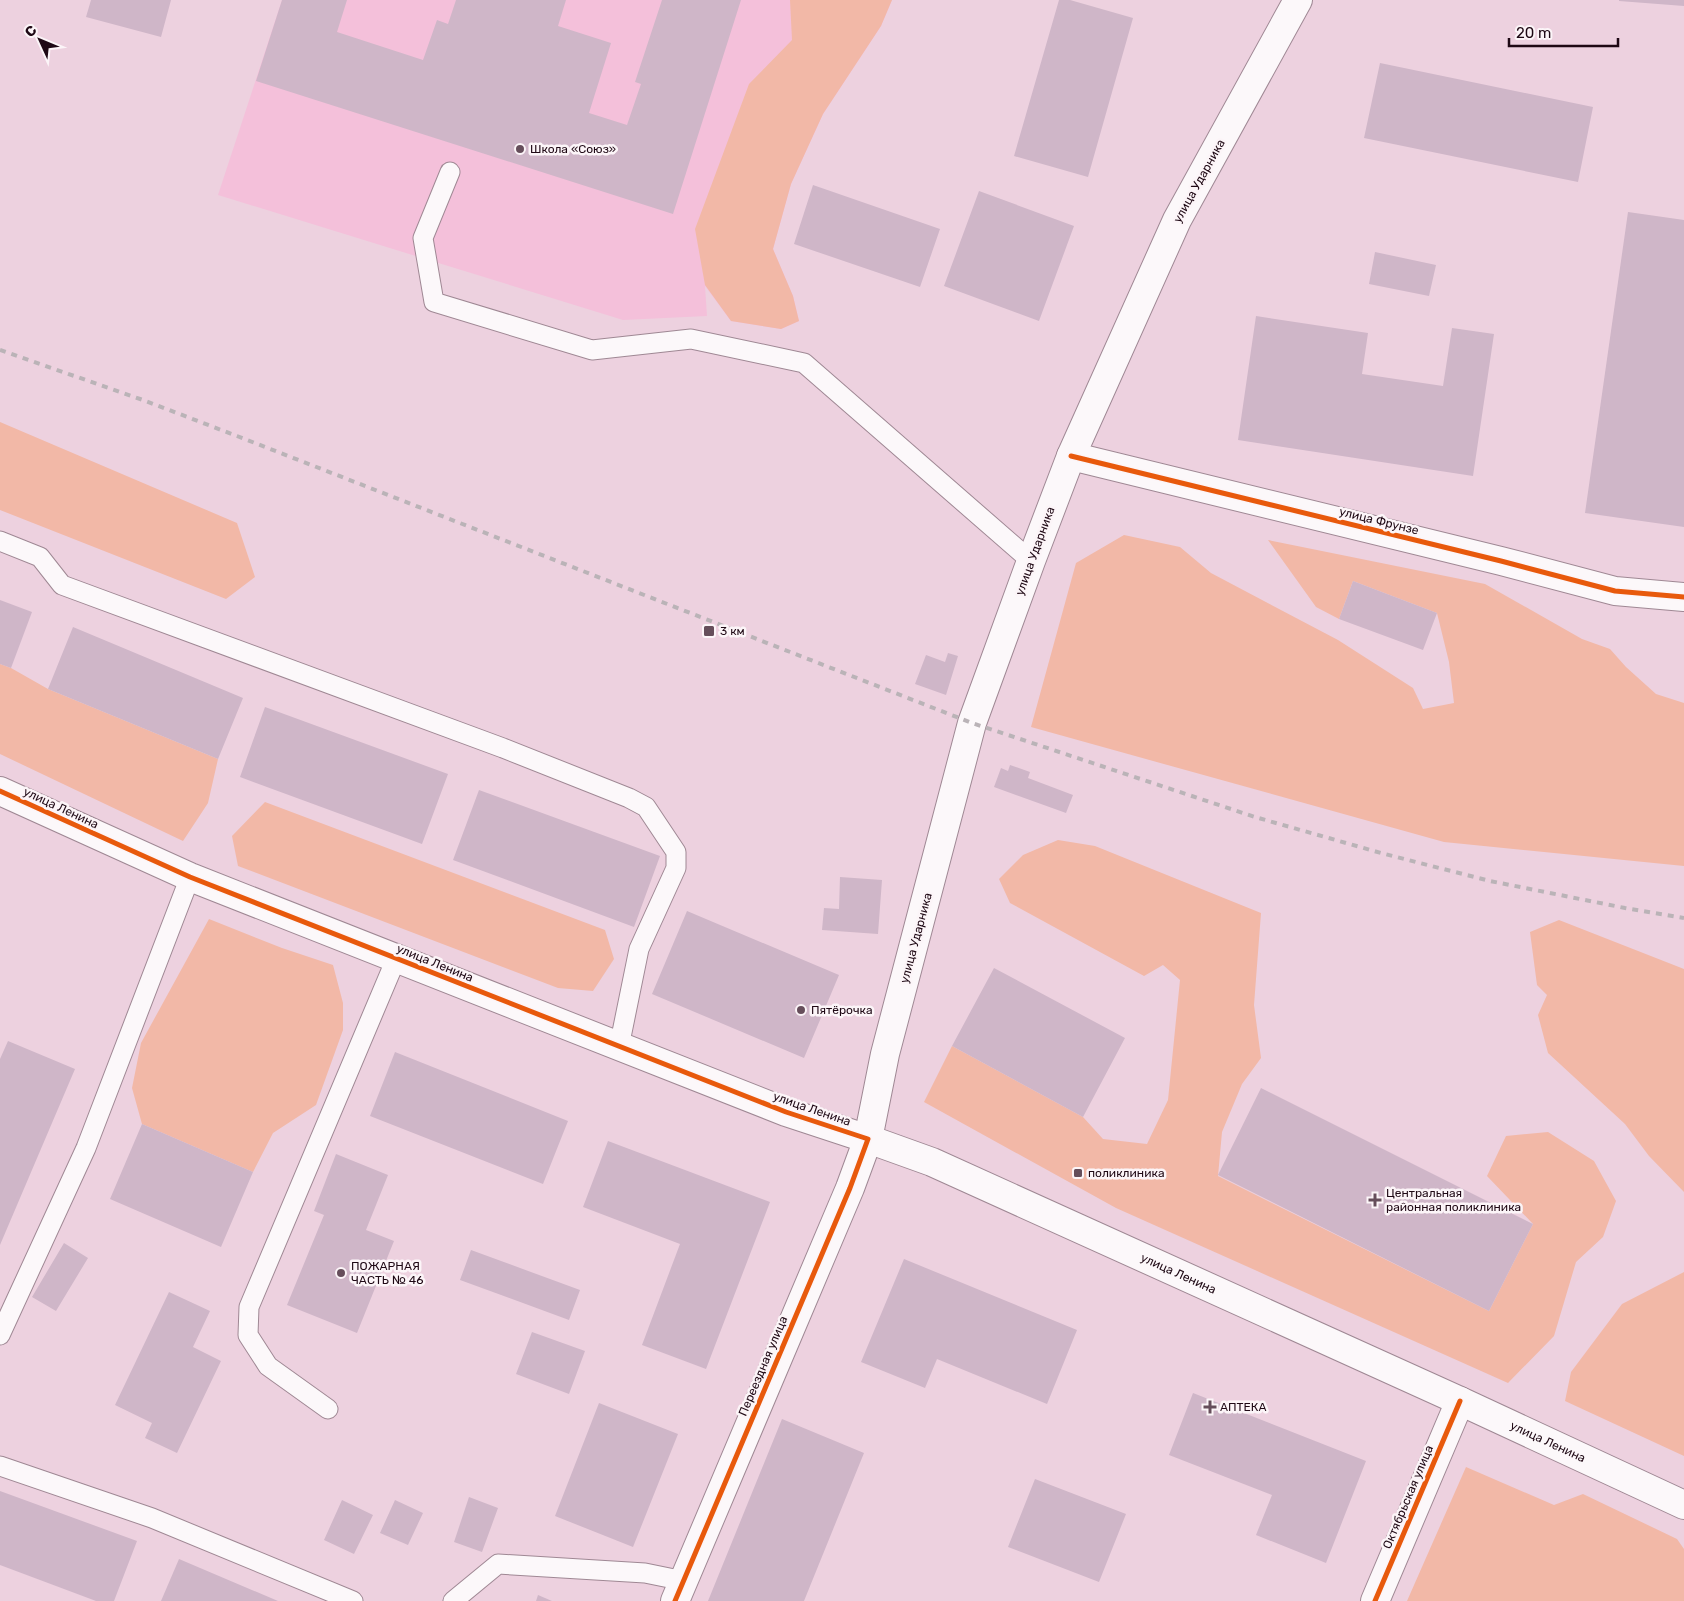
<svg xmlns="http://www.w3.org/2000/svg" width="1684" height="1601" font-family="Rubik,sans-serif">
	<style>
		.built { fill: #f4c0da }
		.green { fill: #f2b8a7 }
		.building { fill: #cfb6c8 }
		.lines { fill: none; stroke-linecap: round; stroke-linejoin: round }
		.service-casing { stroke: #9f8894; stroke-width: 21 }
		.minor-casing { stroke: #9f8894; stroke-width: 30 }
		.primary-casing { stroke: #9f8894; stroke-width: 30 }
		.service { stroke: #fcf8fa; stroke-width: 19 }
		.minor { stroke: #fcf8fa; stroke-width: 28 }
		.primary { stroke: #fcf8fa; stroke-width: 28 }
		.rail { stroke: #bab3b7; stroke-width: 4; stroke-dasharray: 6 6; stroke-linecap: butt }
		.cycleway-casing { stroke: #fcf5f8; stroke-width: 8 }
		.cycleway { stroke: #e8590c; stroke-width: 5 }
		.poi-dot { fill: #664e5b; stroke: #fcf5f8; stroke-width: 2 }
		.labels { text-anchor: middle; stroke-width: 5; stroke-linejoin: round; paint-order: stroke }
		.poi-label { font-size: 12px; fill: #1e0814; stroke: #fcf5f8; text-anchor: start }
		.street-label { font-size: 12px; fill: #1e0814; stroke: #fcf5f8 }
	</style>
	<rect width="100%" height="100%" fill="#edd1df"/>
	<path class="built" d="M282,0H892L881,26L823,114L791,184L773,249L793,296L799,321L781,329L731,321L705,286L707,316L623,320L218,195Z"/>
	<path class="green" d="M790,0H892L881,26L823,114L791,184L773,249L793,296L799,321L781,329L731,321L705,285L695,229L749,84L792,40Z
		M0,422L237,523L255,577L226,599L0,510Z
		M1124,535L1180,547L1211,573L1338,640L1413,688L1423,709L1454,703L1449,662L1437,613L1353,581L1339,619L1316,607L1268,540L1485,584L1582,639L1610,649L1626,667L1656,694L1684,703V866L1444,842L1031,727L1076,563Z
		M0,664L11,668L48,689L218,759L208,803L183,841L0,754Z
		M265,802L605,930L614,959L593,991L558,988L238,866L232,836Z
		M1058,840L1095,846L1261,913L1254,1005L1261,1058L1242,1084L1222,1132L1218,1176L1489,1311L1533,1224L1487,1176L1506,1136L1548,1132L1594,1161L1616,1201L1603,1237L1576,1262L1554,1336L1508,1383L1116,1208L924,1102L952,1046L1083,1117L1103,1139L1147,1144L1168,1100L1180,980L1163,965L1144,976L1010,903L999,879L1023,855Z
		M209,919L282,948L333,965L343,1003V1030L316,1105L273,1133L253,1172L142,1124L132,1088L141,1043Z
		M1559,920L1684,969V1192L1649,1156L1625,1124L1548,1053L1538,1015L1547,995L1537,985L1530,932Z
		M1684,1272V1456L1565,1401L1571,1372L1622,1304Z
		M1466,1467L1554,1505L1583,1494L1677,1539L1684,1549V1601H1407Z"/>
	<path class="building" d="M91,0H171L161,37L86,17Z
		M282,0H347L337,32L423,60L437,20L448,24L456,0H566L558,26L611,43L589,113L627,125L641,84L635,82L662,0H741L673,214L256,81Z
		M1059,0H1070L1133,18L1088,177L1014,156Z
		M1619,0H1684V6L1619,1Z
		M1380,63L1593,107L1578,182L1364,138Z
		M813,185L940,229L920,287L794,244Z
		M979,191L1074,226L1039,321L944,286Z
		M1628,212L1684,220V527L1585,513Z
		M1375,252L1436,265L1429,296L1369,284Z
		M1256,316L1368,333L1362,374L1443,386L1452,328L1494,334L1473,476L1238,440Z
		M1353,581L1437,613L1423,650L1339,619Z
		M0,600L32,612L11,668L0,664Z
		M73,627L243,698L218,759L48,689Z
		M948,653L958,656L946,695L915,684L926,655L945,662Z
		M265,707L448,774L422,844L240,777Z
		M1010,765L1030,772L1028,778L1073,795L1066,813L994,787L1001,768L1008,771Z
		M479,790L660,856L634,927L453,860Z
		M840,877L882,880L878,934L822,930L824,908L839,909Z
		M687,911L839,975L804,1058L652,994Z
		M994,968L1125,1038L1083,1117L952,1046Z
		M8,1041L75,1069L0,1245V1059Z
		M395,1052L568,1121L543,1184L370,1116Z
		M1261,1088L1533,1224L1489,1311L1218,1175Z
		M142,1124L253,1172L221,1247L110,1199Z
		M608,1141L770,1202L706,1369L642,1345L680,1244L583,1207Z
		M336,1154L388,1175L366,1230L394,1241L357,1333L287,1305L324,1215L314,1211Z
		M64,1243L88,1258L56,1311L32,1297Z
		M471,1250L580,1290L569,1320L460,1280Z
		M904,1259L1077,1330L1047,1404L937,1359L925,1388L861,1362Z
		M169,1292L210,1311L193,1347L221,1361L177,1453L145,1438L152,1423L115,1405Z
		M532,1332L585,1351L569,1394L516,1374Z
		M1193,1393L1366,1461L1326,1563L1256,1535L1272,1495L1169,1455Z
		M599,1403L678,1434L633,1547L555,1516Z
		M782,1419L864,1453L804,1601H708Z
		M1035,1479L1126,1514L1099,1582L1008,1547Z
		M0,1491L137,1541L114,1601H96L0,1565Z
		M469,1497L498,1508L482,1552L454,1542Z
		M342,1500L373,1515L354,1554L324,1540Z
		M395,1500L423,1513L408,1545L380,1533Z
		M179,1559L278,1601H161Z
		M538,1595L552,1601H536Z"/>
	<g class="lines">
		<defs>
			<path id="service" d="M450,172L423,238L434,302L592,350L691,339L804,363L1031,561
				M0,541L40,557L62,585L503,748L629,798L646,807L676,852V868L639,949L619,1047
				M0,1335L86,1148L190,877
				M328,1409L268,1366L248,1335L249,1307L396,959
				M0,1466L152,1518L353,1601
				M453,1601L498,1564L645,1573L684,1581"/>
			<path id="minor" d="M1071,456L1501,561L1615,591L1684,597
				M0,791L190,877L786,1112L868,1139L850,1188L675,1601
				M1375,1601L1460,1401"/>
			<g id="primary">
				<path id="s1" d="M1298,0L1177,220L1071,456L1031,561L972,723L885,1054L868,1139L932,1162L1460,1401L1684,1505"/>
			</g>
		</defs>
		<use href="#service" class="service-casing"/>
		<use href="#minor" class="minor-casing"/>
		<use href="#primary" class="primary-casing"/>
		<use href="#service" class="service"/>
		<use href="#minor" class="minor"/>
		<use href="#primary" class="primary"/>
		<path class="rail" d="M0,350L143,400L237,436L972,723L1255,817L1381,853L1490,881L1625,908L1684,918"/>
		<defs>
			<path id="cycleway" d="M1071,456L1501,561L1615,591L1684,597
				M0,791L190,877L786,1112L868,1139L850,1188L675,1601
				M1375,1601L1460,1401"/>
		</defs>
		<use href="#cycleway" class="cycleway-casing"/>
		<use href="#cycleway" class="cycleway"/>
	</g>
	<g class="poi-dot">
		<circle cx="520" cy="149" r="5"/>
		<rect x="703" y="625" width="12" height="12" rx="2.5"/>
		<circle cx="801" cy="1010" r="5"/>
		<rect x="1073" y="1168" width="10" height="10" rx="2.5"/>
		<path d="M1372.5 1192.5h5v5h5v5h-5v5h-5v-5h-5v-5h5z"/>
		<circle cx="341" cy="1273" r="5"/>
		<path d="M1207.5 1399.5h5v5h5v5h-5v5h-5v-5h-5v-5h5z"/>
	</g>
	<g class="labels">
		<g class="poi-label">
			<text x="530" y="153">Школа «Союз»</text>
			<text x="720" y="635">3 км</text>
			<text x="811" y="1014">Пятёрочка</text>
			<text x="1088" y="1177">поликлиника</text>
			<text x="1386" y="1197">Центральная<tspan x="1386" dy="14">районная поликлиника</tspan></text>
			<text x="351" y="1270">ПОЖАРНАЯ<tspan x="351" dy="14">ЧАСТЬ № 46</tspan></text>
			<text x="1220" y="1411">АПТЕКА</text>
		</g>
		<g class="street-label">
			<text transform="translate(1199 181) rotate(-61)" y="4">улица Ударника</text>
			<text transform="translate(1379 521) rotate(14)" y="4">улица Фрунзе</text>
			<text transform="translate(1035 551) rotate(-70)" y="4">улица Ударника</text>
			<text transform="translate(61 808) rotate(25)" y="4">улица Ленина</text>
			<text transform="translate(916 938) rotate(-75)" y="4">улица Ударника</text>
			<text transform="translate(435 963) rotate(22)" y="4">улица Ленина</text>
			<text transform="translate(812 1109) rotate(19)" y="4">улица Ленина</text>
			<text dy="4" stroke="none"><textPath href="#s1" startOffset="1562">улица Ленина</textPath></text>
			<text transform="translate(763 1366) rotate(-67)" y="4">Переездная улица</text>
			<text dy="4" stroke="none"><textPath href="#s1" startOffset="1968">улица Ленина</textPath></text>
			<text transform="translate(1408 1497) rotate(-67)" y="4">Октябрьская улица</text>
		</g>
	</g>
	<g transform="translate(40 40) rotate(314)" stroke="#fcf5f8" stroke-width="4" paint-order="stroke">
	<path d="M0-4L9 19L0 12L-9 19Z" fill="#1e0814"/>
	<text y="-8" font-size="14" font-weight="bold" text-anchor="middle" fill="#1e0814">С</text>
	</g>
	<path d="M1509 38v8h109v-8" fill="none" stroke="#1e0814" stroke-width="2.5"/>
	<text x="1516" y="38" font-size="15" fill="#1e0814" stroke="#fcf5f8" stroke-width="4" paint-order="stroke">20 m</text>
</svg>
